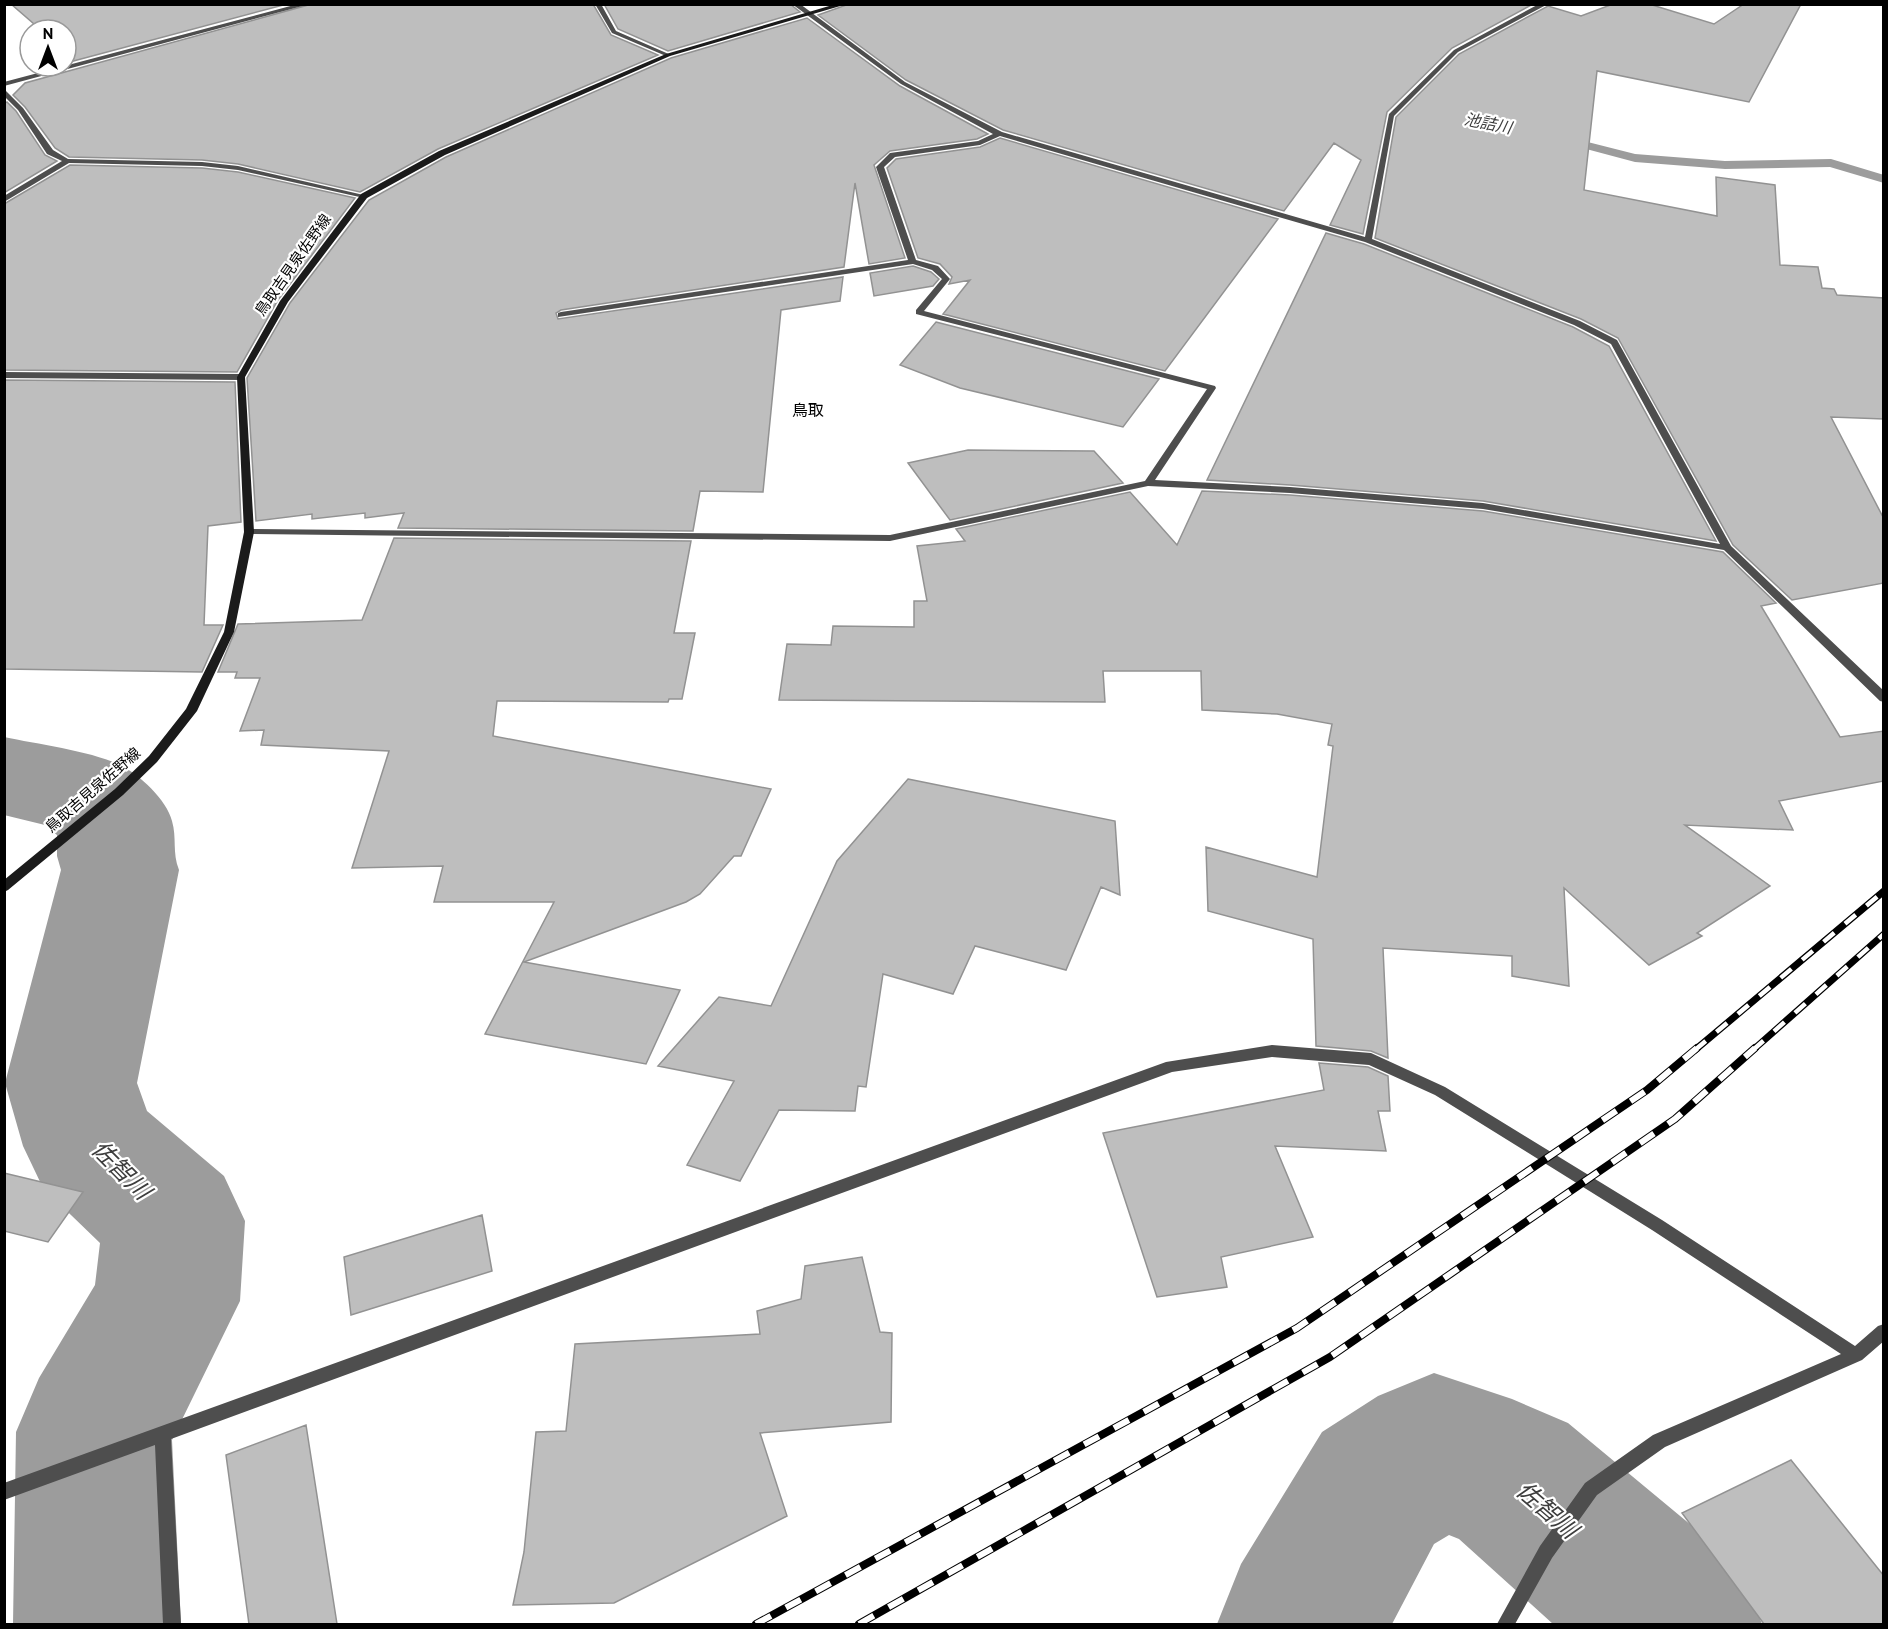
<svg xmlns="http://www.w3.org/2000/svg" width="1888" height="1629" font-family="'PT Sans','Noto Sans JP',sans-serif">
	<style>
		.lines { fill: none; stroke-linecap: round; stroke-linejoin: round }
		.stream { fill: #9c9c9c; fill-rule: evenodd }
		.river { fill: #9c9c9c; fill-rule: evenodd }
		.building { fill: #bebebe; stroke: #929292; stroke-width: 1.5 }
		.street { fill: #4e4e4e; fill-rule: evenodd }
		.secondary { fill: #1b1b1b; fill-rule: evenodd }
		.rail-far1-casing { stroke: #000; stroke-width: 7 }
		.rail-casing { stroke: #000; stroke-width: 8 }
		.rail-far1 { stroke: #fff; stroke-width: 4.5; stroke-dasharray: 14; stroke-linecap: butt }
		.rail { stroke: #fff; stroke-width: 6; stroke-dasharray: 17; stroke-linecap: butt }
		.labels { text-anchor: middle; stroke-width: 4.5; stroke-linejoin: round; paint-order: stroke }
		.far-street-label { font-size: 15px; fill: #000; stroke: #fff }
		.far-water-label { font-size: 16px; font-style: italic; fill: #3d3d3d; stroke: #fff }
		.far-neighbourhood-label { font-size: 16px; fill: #000; stroke: #fff }
		.near-water-label { font-size: 24px; font-style: italic; fill: #3d3d3d; stroke: #fff }
	</style>
	<rect width="100%" height="100%" fill="#fff"/>
	<g class="lines">
		<path class="stream" d="M1564,136L1635,154L1725,161L1831,159L1884,175V183L1830,167L1725,169L1635,162L1560,142L1558,140Z"/>
		<path class="river" d="M4,737C37,744 91,751 120,765C139,774 167,800 172,821C177,838 172,852 179,870L137,1083L147,1111L224,1176L245,1221L240,1301L172,1440L181,1624H13L16,1432L39,1378L95,1285L100,1243L43,1188L23,1146L5,1083L61,870L57,856V835L45,825L4,815Z
			M1434,1373L1512,1399L1568,1423L1738,1564L1762,1624H1553L1459,1539L1449,1535L1434,1544L1392,1624H1217L1241,1564L1322,1432L1378,1396Z"/>
	</g>
	<path class="building" d="M11,4H287L66,63V30H41Z
		M312,4H593L611,35L658,55L438,149L360,192L238,164L202,160L69,157L55,148L25,107L13,95L25,83Z
		M604,4H790L800,12L668,51L618,29Z
		M849,4H1533L1452,48L1387,112L1363,234L1330,225L1361,160L1334,143L1284,211L1003,130L906,80L818,15Z
		M1613,4H1649L1714,24L1744,4H1801L1749,102L1597,71L1584,190L1717,216L1716,177L1775,185L1780,265L1818,267L1822,288L1834,289L1837,295L1884,298V419L1831,417L1884,519V583L1792,600L1733,545L1618,338L1581,319L1375,238L1396,117L1459,54L1548,6L1581,16Z
		M807,18L900,86L988,134L977,139L890,151L874,165L905,258L869,264L855,183L844,267L561,310L556,313L558,319L843,277L840,301L781,310L763,492L700,491L693,531L398,528L404,513L365,518V513L312,519V514L256,521L247,378L290,303L369,200L446,157L671,58Z
		M7,102L16,111L45,155L57,161L4,193V104Z
		M1000,138L1278,219L1165,371L943,314L970,280L949,284L952,277L940,264L918,258L887,168L896,159L980,147Z
		M70,165L202,168L238,172L355,198L278,300L237,372L4,370V204Z
		M1326,233L1364,244L1573,327L1609,346L1716,541L1483,501L1290,485L1207,480Z
		M913,266L931,272L939,279L933,286L874,296L870,273Z
		M936,322L1159,379L1123,427L960,388L900,365Z
		M4,380L235,382L241,522L208,526L204,625H223L202,672L4,669Z
		M968,450L1094,451L1123,483L950,520L908,463Z
		M1202,491L1290,495L1483,511L1723,552L1776,603L1761,606L1840,737L1884,731V781L1779,801L1793,830L1685,825L1770,886L1697,933L1702,936L1649,965L1564,888L1569,986L1512,976V956L1383,948L1388,1058L1371,1051L1316,1046L1313,939L1208,911L1206,847L1317,877L1333,746L1328,745L1332,724L1277,714L1202,710L1201,671H1103L1105,702L779,700L787,644L831,645L833,626L914,627V601H927L917,546L965,541L956,529L1130,492L1177,545Z
		M394,538L691,541L674,633H695L682,699H669L668,702L497,701L493,736L771,789L741,856H734L700,894L686,902L524,962L680,990L646,1064L485,1034L554,902H434L443,866L352,868L389,751L261,745L264,730L240,731L260,678H235L237,672H218L238,624L362,620Z
		M908,779L1115,821L1120,895L1101,887L1066,970L975,946L953,994L883,974L866,1087L858,1086L855,1111L779,1110L740,1181L687,1165L734,1081L658,1066L719,997L771,1006L837,861Z
		M1319,1063L1368,1067L1388,1076L1390,1111H1378L1386,1151L1275,1146L1313,1237L1221,1257L1227,1287L1157,1297L1103,1133L1324,1090Z
		M4,1173L83,1192L48,1242L4,1231Z
		M482,1215L492,1271L351,1315L344,1257Z
		M862,1257L880,1332L892,1333L891,1422L760,1433L787,1516L614,1603L513,1605L524,1552L536,1432L566,1431L575,1344L760,1334L757,1311L801,1299L805,1266Z
		M306,1425L337,1624H249L226,1455Z
		M1791,1460L1884,1576V1624H1764L1682,1513Z"/>
	<g class="lines">
		<path class="street" d="M298,4H310L4,86V82Z
			M595,4H601L616,31L671,55L666,56L612,33Z
			M792,4H800L905,82L1002,132L1365,237L1389,114L1454,50L1539,4H1548L1458,52L1394,116L1372,239L1580,321L1617,340L1731,546L1884,691V702L1880,701L1724,550L1483,509L1290,493L1148,486L890,541L245,534V530L249,529L890,535L1145,481L1207,389L916,314V310L942,279L932,270L913,264L558,317V313L561,312L908,260L876,167L890,153L978,141L993,134L901,84ZM1000,136L1365,242L1574,325L1611,344L1720,544L1483,503L1290,487L1155,480L1216,388L1215,386L924,311L950,279L938,266L916,260L884,167L895,157L980,145Z
			M4,89L23,108L53,150L68,159L202,162L238,166L368,196L364,198L238,170L202,166L69,163L4,202V196L62,161L47,154L18,110L4,96Z
			M4,372L241,374L245,377L241,380L4,378Z
			M1272,1045L1371,1053L1445,1087L1662,1220L1855,1346L1878,1326L1884,1324V1341L1862,1360L1665,1447L1597,1495L1552,1558L1515,1624H1497L1540,1546L1585,1483L1653,1435L1841,1354L1652,1230L1435,1095L1369,1065L1272,1057L1172,1072L171,1439L181,1624H163L155,1445L4,1500V1483L1166,1062Z"/>
		<path class="secondary" d="M836,4H847L670,56L445,155L367,198L288,302L245,377L254,532L234,632L197,711L157,762L123,795L8,890L4,892V880L115,789L149,756L186,709L224,632L244,532L237,377L280,301L361,194L439,151L666,54Z"/>
		<defs>
			<path id="rail-far1" d="M1695,1050L1884,891
				M1753,1050L1884,934"/>
			<path id="rail" d="M756,1624L1297,1328L1647,1090L1697,1048
				M859,1624L1330,1357L1675,1119L1755,1048"/>
		</defs>
		<use href="#rail-far1" class="rail-far1-casing"/>
		<use href="#rail" class="rail-casing"/>
		<use href="#rail-far1" class="rail-far1"/>
		<use href="#rail" class="rail"/>
	</g>
	<g class="labels">
		<g class="far-street-label">
			<text transform="translate(293 265) rotate(-55)" y="5">鳥取吉見泉佐野線</text>
			<text transform="translate(93 790) rotate(-41)" y="5">鳥取吉見泉佐野線</text>
		</g>
		<g class="far-water-label">
			<text transform="translate(1488 123) rotate(11)" y="6">池詰川</text>
		</g>
		<g class="far-neighbourhood-label">
			<text x="808" y="416">鳥取</text>
		</g>
		<g class="near-water-label">
			<text transform="translate(121 1170) rotate(45)" y="8">佐智川</text>
			<text transform="translate(1547 1510) rotate(41)" y="8">佐智川</text>
		</g>
	</g>
	<rect width="1888" height="1629" fill="none" stroke="#000000" stroke-width="12"/>
	<g transform="translate(48 48)"><circle r="28" fill="#ffffff" stroke="#999999" stroke-width="1.5"/>
	<path d="M0-4.5L10 22L0 15L-10 22Z" fill="#000000"/>
	<text y="-9" font-size="16" font-weight="bold" text-anchor="middle" fill="#000000">N</text>
	</g>
</svg>
